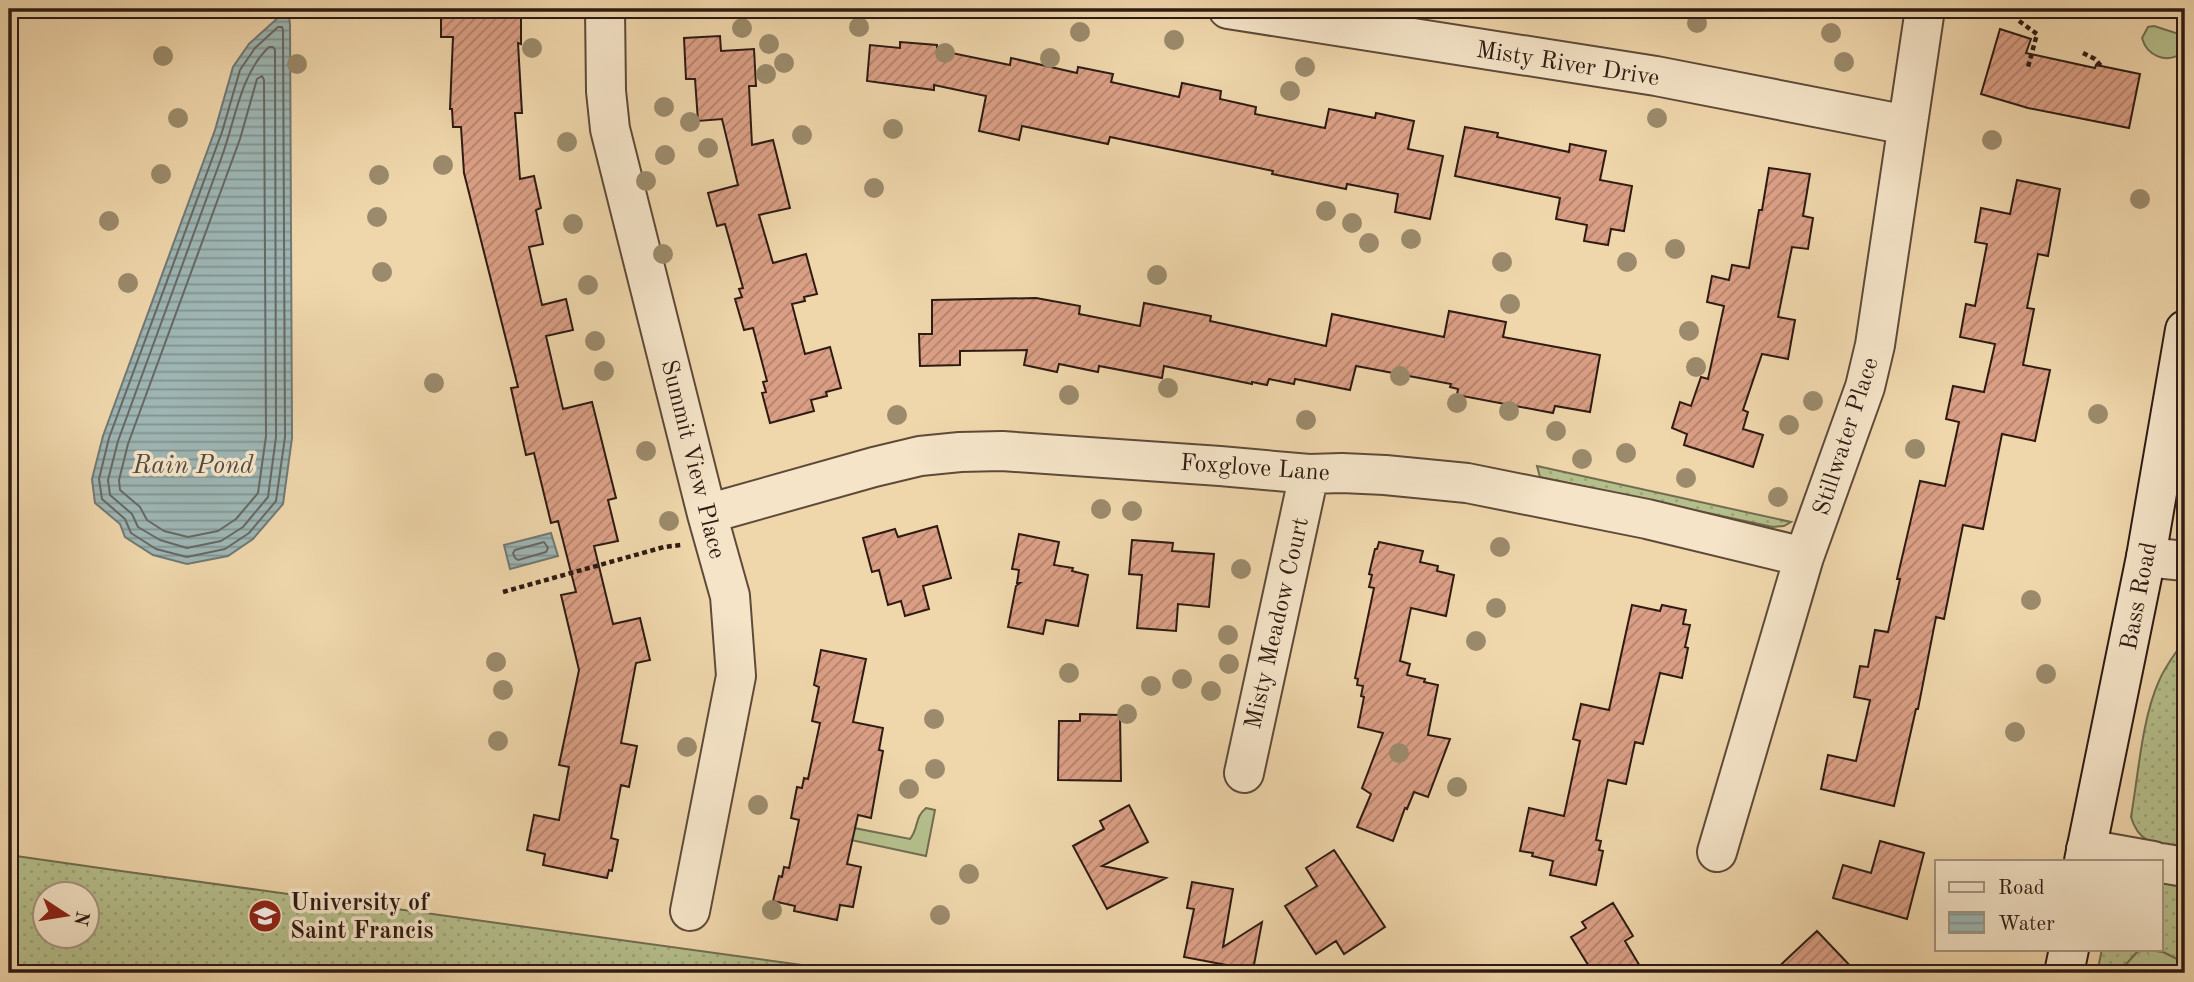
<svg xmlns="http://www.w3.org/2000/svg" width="2194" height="982" font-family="'Old Standard TT',serif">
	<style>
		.grass { fill: url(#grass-dots); stroke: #726d50; stroke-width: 2; fill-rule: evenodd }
		.forest { fill: url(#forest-crowns); stroke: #726d50; stroke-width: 2 }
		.garden { fill: #b5bf8c; stroke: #726d50; stroke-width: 2 }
		.water { fill: url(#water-rules); stroke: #717874; stroke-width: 2 }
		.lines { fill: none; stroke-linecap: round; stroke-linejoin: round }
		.shore { stroke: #666864; stroke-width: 2 }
		.building { fill: url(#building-hatch); stroke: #2e1b13; stroke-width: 2 }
		.street-casing { stroke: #5e4a39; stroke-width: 42 }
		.secondary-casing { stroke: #2e1b13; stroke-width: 42 }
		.path { stroke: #2e1b13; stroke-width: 4.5; stroke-dasharray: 5 3.5; stroke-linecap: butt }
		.street { stroke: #f5e4c8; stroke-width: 38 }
		.secondary { stroke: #f5e4c8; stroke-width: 38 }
		.tree { fill: #9b8a6b }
		.labels { text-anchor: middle; stroke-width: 7; stroke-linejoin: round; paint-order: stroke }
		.street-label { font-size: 24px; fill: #2e1b13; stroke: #f5e4c8 }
		.poi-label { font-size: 24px; font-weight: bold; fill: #2e1b13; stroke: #f5e4c8; text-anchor: start }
		.water-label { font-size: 26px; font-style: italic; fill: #504a43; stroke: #f5e4c8 }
	</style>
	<defs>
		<pattern id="grass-dots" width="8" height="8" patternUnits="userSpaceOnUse" patternTransform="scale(1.75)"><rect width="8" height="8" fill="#b5bf8c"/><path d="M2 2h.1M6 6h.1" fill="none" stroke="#9ca478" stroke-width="1.8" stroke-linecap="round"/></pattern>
		<pattern id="forest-crowns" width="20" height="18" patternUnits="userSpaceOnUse" patternTransform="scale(1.75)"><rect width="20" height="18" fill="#b5bf8c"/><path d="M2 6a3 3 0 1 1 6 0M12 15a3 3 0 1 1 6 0" fill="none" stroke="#9ca478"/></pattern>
		<pattern id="water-rules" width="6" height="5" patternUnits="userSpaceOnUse" patternTransform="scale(1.75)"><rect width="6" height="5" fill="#9eb6b4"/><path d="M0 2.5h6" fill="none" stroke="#819391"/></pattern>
		<pattern id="building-hatch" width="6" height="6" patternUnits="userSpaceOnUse" patternTransform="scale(1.75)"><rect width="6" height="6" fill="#db9f85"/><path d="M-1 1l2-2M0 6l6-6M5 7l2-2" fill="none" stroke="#b2816c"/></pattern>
	</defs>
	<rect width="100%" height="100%" fill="#efd6ab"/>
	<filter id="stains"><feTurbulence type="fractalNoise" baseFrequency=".00286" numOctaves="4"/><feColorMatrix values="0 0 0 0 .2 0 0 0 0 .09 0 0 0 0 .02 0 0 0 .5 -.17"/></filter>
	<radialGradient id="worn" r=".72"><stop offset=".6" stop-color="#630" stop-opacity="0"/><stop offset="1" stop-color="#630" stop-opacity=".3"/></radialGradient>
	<path class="grass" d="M1537,466L1791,522L1784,526L1773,527L1540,477Z
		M2185,639V848C2159,843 2140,847 2131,817C2138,777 2142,718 2159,681C2165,666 2176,653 2185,639Z
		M9,855L121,871L860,973H9ZM46,894H88V936H46Z
		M2161,875L2185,880V963L2163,952L2140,949L2118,973H2097L2102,949H2161Z"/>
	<path class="forest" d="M2140,949L2163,952L2185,963V973H2118Z"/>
	<path class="garden" d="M2154,26L2179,34L2185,44L2182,53C2166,64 2147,56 2142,38L2148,27Z
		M926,808L935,810L926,856L851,840L854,828L910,839C919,828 914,818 926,808Z"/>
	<path class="water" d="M281,15L289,17L290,24L292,438L283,504L253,539L228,556L187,564L153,555L125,537L120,524L95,503L92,479L103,436L215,130L233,67L249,44Z
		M551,533L558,556L510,569L504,545Z"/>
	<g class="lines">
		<path class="shore" d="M278,27H282L283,30L285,437L276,501L249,533L225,549L187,557L156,549L131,533L125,519L102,499L99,479L109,438L222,132L240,70L255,48Z
			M269,47H273L275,50L276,437L268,497L243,527L221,541L187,548L160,540L138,527L132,514L110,495L108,480L118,441C152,347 187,253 221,159C235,122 240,74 269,47Z
			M262,76L264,80L266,436L258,493L236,519L218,531L188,537L164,531L147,520L140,507L120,490L119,480L128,444L240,139L257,79Z
			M544,542L548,548L546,552L518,560L515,558L513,553L515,550Z"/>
	</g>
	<path class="building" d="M441,9H518V16H521V44L518,43L522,113H515L520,179L534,176L541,208L536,210L543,244L529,247L542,305L566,299L573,330L546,336L563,409L592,402L616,498L608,500L618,541L594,546L613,624L640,618L650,660L636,663L621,743L637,746L629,787L621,785L611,838L618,840L612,871L609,870L607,878L543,865L545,854L527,850L534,815L559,820L569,767L559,765L579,670L561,595L576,592L558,521L551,523L534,453L526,455L511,388L518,387L464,173L461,127H453L452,109H450L453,37H441Z
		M2000,29L2031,39L2026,53L2095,68L2096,65L2140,74L2129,128L2028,108L1981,94Z
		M720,36L721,51L754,49L756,86H749L752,145L773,140L790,208L759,215L773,263L806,254L817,294L804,297L805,301L792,304L805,354L830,347L841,388L826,392L827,396L811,400L814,411L770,423L762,393L766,392L763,382L767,381L753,328L744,330L735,299L742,297L739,289L743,288L725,224L717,226L708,193L738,185L722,119L698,121L695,79H686L684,38Z
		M900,42L937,45V50L1010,65L1011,58L1077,73L1078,67L1113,74L1111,82L1179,97L1182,83L1221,91L1220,99L1256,107L1255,114L1325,128L1329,109L1375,118L1376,113L1414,121L1408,149L1443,156L1430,219L1395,212L1398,194L1347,184L1346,189L1272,174L1273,171L1110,137L1108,144L1022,126L1019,140L979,131L986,96L934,85V90L867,81L870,45L900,48Z
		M1465,127L1498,133L1497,137L1569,152L1570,144L1606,151L1600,180L1632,186L1624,231L1611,229L1608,245L1584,241L1587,225L1556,219L1560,198L1455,176Z
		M1769,168L1810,174L1803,216L1813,218L1808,249L1792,247L1778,317L1795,320L1788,359L1762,354L1743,410L1748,412L1743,429L1763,435L1753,467L1684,445L1687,434L1672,428L1680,402L1691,406L1701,377L1708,379L1724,306L1707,302L1712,276L1729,280L1732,265L1749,268L1759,210H1762Z
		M2017,180L2060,189L2048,256L2038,254L2027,308L2034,309L2023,365L2050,370L2035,441L2002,434L1983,529L1963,525L1944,619L1936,617L1918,709H1916L1894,806L1821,789L1828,755L1856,761L1870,700L1854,697L1860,666L1868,667L1875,630L1888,632L1900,579H1897L1920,481L1945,486L1959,422L1946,419L1953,386L1984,392L1995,344L1960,337L1966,304L1975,306L1987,244L1975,242L1981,208L2010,214Z
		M1036,298L1080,306L1079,314L1140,326L1144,303L1211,316L1210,321L1326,346L1332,314L1444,337L1449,311L1506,322L1503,337L1600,355L1590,412L1555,406L1553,413L1457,395L1458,389L1450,387L1451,384L1356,366L1350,390L1295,379L1294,384L1269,379L1267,385L1252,382V384L1164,366L1162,378L1099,366L1098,372L1059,364L1057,372L1024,365L1027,350L960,351V365L920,366L919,334H932V300Z
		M937,526L951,578L923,586L929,609L905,616L901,601L888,605L879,570L872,572L863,538L895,529L898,537Z
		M1019,534L1059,542L1054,565L1073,568L1072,571L1088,575L1078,626L1046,620L1043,634L1008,627L1016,586L1020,583H1017L1019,570L1012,569Z
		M1132,540L1173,543L1172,551L1214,554L1209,607L1178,604L1176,631L1137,628L1142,575L1129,574Z
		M1379,542L1423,551L1420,562L1438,566L1437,571L1454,575L1446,616L1411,608L1400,661L1410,664L1407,675L1425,679L1424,682L1438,685L1428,735L1450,739L1428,797L1414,792L1407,809L1405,808L1393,841L1357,827L1371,794L1362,788L1383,733L1358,727L1364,697L1361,696L1363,686L1357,685L1358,679L1355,678L1374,588L1369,587L1372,575L1369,574L1375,549H1377Z
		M1632,605L1660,611L1662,605L1686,610L1683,624L1690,625L1685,647L1688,648L1682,678L1660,673L1643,744L1635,742L1626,784L1608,780L1596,840L1601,841L1599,850L1603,851L1596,885L1550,875L1553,861L1532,856L1533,853L1520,851L1529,808L1564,816L1580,741L1573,739L1581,704L1609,710Z
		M821,650L866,659L853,722L883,728L879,750L883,751L871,818L858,815L847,864L861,867L853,907L840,905L837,920L794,911L795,906L773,901L779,876L782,877L784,867L789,868L799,820L791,818L797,787L802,788L804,778L808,779L820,723L812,721L819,687L814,685Z
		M1080,714L1120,715L1121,781L1058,780L1059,721H1080Z
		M1129,805L1148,842L1102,866L1166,878L1107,909L1073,846L1104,829L1100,821Z
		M1880,841L1924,853L1907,919L1833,898L1843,865L1871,873Z
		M1334,850L1385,927L1344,954L1336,941L1316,954L1285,906L1317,886L1306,868Z
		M1192,882L1233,889L1223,947L1262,922L1253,970L1184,957L1194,909L1187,908Z
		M1613,903L1633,936L1625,941L1644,973H1593L1571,937L1586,928L1582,922Z
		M1817,931L1857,973H1772L1805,942Z"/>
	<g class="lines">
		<defs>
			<path id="street" d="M605,9L606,91L610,129L707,514L730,596L736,676L690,911
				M1228,9L1656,76L1907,125
				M707,514L874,467L920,456L960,452L1002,451L1220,466L1309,474L1342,473L1385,475L1467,483L1647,519L1804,557
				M2146,557L2185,561
				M1244,773L1309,474
				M2086,849L2153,861
				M1717,852L1804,557L1865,387L1875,345L1925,9
				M2161,863L2185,867"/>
			<path id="secondary" d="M2084,861L2146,557L2185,330
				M2064,973L2069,949"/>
		</defs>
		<use href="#street" class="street-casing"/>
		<use href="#secondary" class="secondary-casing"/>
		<path class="path" d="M2019,21L2037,34L2028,67
			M2083,53L2095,59L2101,66
			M503,592L664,547L681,545"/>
		<use href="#street" class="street"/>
		<use href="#secondary" class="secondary"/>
	</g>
	<g class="tree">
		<circle cx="1697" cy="23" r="10"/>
		<circle cx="859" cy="27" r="10"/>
		<circle cx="742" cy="28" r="10"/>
		<circle cx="1080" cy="32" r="10"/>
		<circle cx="1831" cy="33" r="10"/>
		<circle cx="1174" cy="40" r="10"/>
		<circle cx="769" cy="44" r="10"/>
		<circle cx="532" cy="48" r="10"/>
		<circle cx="945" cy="53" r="10"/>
		<circle cx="163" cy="56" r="10"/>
		<circle cx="1050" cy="58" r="10"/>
		<circle cx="1844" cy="62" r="10"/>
		<circle cx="784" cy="63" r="10"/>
		<circle cx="297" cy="64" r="10"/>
		<circle cx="1305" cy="67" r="10"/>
		<circle cx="766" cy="74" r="10"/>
		<circle cx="1290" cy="91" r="10"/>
		<circle cx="664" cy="107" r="10"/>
		<circle cx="178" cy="118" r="10"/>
		<circle cx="1657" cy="118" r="10"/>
		<circle cx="690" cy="122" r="10"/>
		<circle cx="893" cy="129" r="10"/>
		<circle cx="802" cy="135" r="10"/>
		<circle cx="1992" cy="140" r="10"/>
		<circle cx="567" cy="142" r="10"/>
		<circle cx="708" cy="148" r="10"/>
		<circle cx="665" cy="155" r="10"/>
		<circle cx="443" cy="165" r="10"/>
		<circle cx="161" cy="174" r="10"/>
		<circle cx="379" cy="175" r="10"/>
		<circle cx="646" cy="181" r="10"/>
		<circle cx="874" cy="188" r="10"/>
		<circle cx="2140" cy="199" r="10"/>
		<circle cx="1326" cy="211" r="10"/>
		<circle cx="377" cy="217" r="10"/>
		<circle cx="109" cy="221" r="10"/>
		<circle cx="1352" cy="223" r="10"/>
		<circle cx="573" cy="224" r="10"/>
		<circle cx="1411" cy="239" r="10"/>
		<circle cx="1369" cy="243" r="10"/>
		<circle cx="1675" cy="249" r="10"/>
		<circle cx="663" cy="254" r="10"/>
		<circle cx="1502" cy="262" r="10"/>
		<circle cx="1627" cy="262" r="10"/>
		<circle cx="382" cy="272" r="10"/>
		<circle cx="1157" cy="275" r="10"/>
		<circle cx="128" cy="283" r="10"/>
		<circle cx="588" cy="285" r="10"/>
		<circle cx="1510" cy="304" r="10"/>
		<circle cx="1689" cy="331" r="10"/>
		<circle cx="595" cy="341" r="10"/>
		<circle cx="1696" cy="367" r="10"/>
		<circle cx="604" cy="371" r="10"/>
		<circle cx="1400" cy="376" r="10"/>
		<circle cx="434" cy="383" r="10"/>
		<circle cx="1168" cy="388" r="10"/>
		<circle cx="1069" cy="395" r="10"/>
		<circle cx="1813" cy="401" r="10"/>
		<circle cx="1457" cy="403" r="10"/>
		<circle cx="1509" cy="411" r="10"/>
		<circle cx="2098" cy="414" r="10"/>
		<circle cx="897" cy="415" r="10"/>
		<circle cx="1306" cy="420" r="10"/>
		<circle cx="1789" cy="425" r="10"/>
		<circle cx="1556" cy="431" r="10"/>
		<circle cx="1915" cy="449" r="10"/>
		<circle cx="646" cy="451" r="10"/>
		<circle cx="1626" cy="453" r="10"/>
		<circle cx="1582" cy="459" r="10"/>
		<circle cx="1686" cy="478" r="10"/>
		<circle cx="1778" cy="497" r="10"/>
		<circle cx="1101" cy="509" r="10"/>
		<circle cx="1132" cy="511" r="10"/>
		<circle cx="669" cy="521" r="10"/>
		<circle cx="1500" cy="547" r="10"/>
		<circle cx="1241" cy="569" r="10"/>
		<circle cx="2031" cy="600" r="10"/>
		<circle cx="1496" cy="608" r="10"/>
		<circle cx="1228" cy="635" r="10"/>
		<circle cx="1476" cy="641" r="10"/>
		<circle cx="496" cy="662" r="10"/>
		<circle cx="1229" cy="664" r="10"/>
		<circle cx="1069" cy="673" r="10"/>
		<circle cx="2046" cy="674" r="10"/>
		<circle cx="1182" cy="679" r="10"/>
		<circle cx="1151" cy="686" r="10"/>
		<circle cx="503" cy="690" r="10"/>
		<circle cx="1211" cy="691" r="10"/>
		<circle cx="1127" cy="714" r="10"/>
		<circle cx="934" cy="719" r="10"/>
		<circle cx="2015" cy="732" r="10"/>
		<circle cx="498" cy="741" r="10"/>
		<circle cx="687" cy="747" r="10"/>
		<circle cx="1399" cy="753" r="10"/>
		<circle cx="935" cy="769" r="10"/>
		<circle cx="1457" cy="787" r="10"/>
		<circle cx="909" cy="789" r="10"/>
		<circle cx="758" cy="805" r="10"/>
		<circle cx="969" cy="874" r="10"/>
		<circle cx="772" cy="910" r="10"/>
		<circle cx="940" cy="915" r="10"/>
	</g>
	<defs>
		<symbol id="university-disc" viewBox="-11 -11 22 22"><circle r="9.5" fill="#8f2418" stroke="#f5e4c8"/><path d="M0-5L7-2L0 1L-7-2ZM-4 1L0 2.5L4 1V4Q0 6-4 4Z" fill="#fff"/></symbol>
	</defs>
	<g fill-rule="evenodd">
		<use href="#university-disc" x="246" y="897" width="38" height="38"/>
	</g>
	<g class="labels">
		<g class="street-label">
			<text transform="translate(1568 63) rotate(9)" y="8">Misty River Drive</text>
			<text transform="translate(1845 436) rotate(-72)" y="8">Stillwater Place</text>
			<text transform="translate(694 459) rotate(76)" y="8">Summit View Place</text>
			<text transform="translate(1255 467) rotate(4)" y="8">Foxglove Lane</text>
			<text transform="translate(2138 596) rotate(-79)" y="8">Bass Road</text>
			<text transform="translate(1276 623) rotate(-77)" y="8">Misty Meadow Court</text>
		</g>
		<g class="poi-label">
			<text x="290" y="910">University of<tspan x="290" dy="28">Saint Francis</tspan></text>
		</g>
		<g class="water-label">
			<text x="193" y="473">Rain Pond</text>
		</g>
	</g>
	<rect width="2194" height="982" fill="none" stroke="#efd6ab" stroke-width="35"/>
	<rect x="10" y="10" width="2173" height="961" fill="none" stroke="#2e1b13" stroke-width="3.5"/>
	<rect x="18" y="18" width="2159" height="947" fill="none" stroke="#2e1b13" stroke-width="2"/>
	<rect x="1935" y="860" width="228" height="91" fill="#f5e4c8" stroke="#a59480" stroke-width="2"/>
	<rect x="1949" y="882" width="35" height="10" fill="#f5e4c8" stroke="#a59480" stroke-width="2"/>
	<text x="1998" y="894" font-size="21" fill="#2e1b13">Road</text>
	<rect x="1949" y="912" width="35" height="21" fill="url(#water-rules)" stroke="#a59480" stroke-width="2"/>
	<text x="1998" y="930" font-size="21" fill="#2e1b13">Water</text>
	<g transform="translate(66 915) rotate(102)"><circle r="33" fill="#f5e4c8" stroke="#a59480" stroke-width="2"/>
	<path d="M0-5L12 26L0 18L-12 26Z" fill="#8f2418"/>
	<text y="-10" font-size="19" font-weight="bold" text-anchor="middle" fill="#2e1b13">N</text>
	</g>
	<rect width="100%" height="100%" filter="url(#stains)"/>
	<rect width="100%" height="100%" fill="url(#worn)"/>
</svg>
